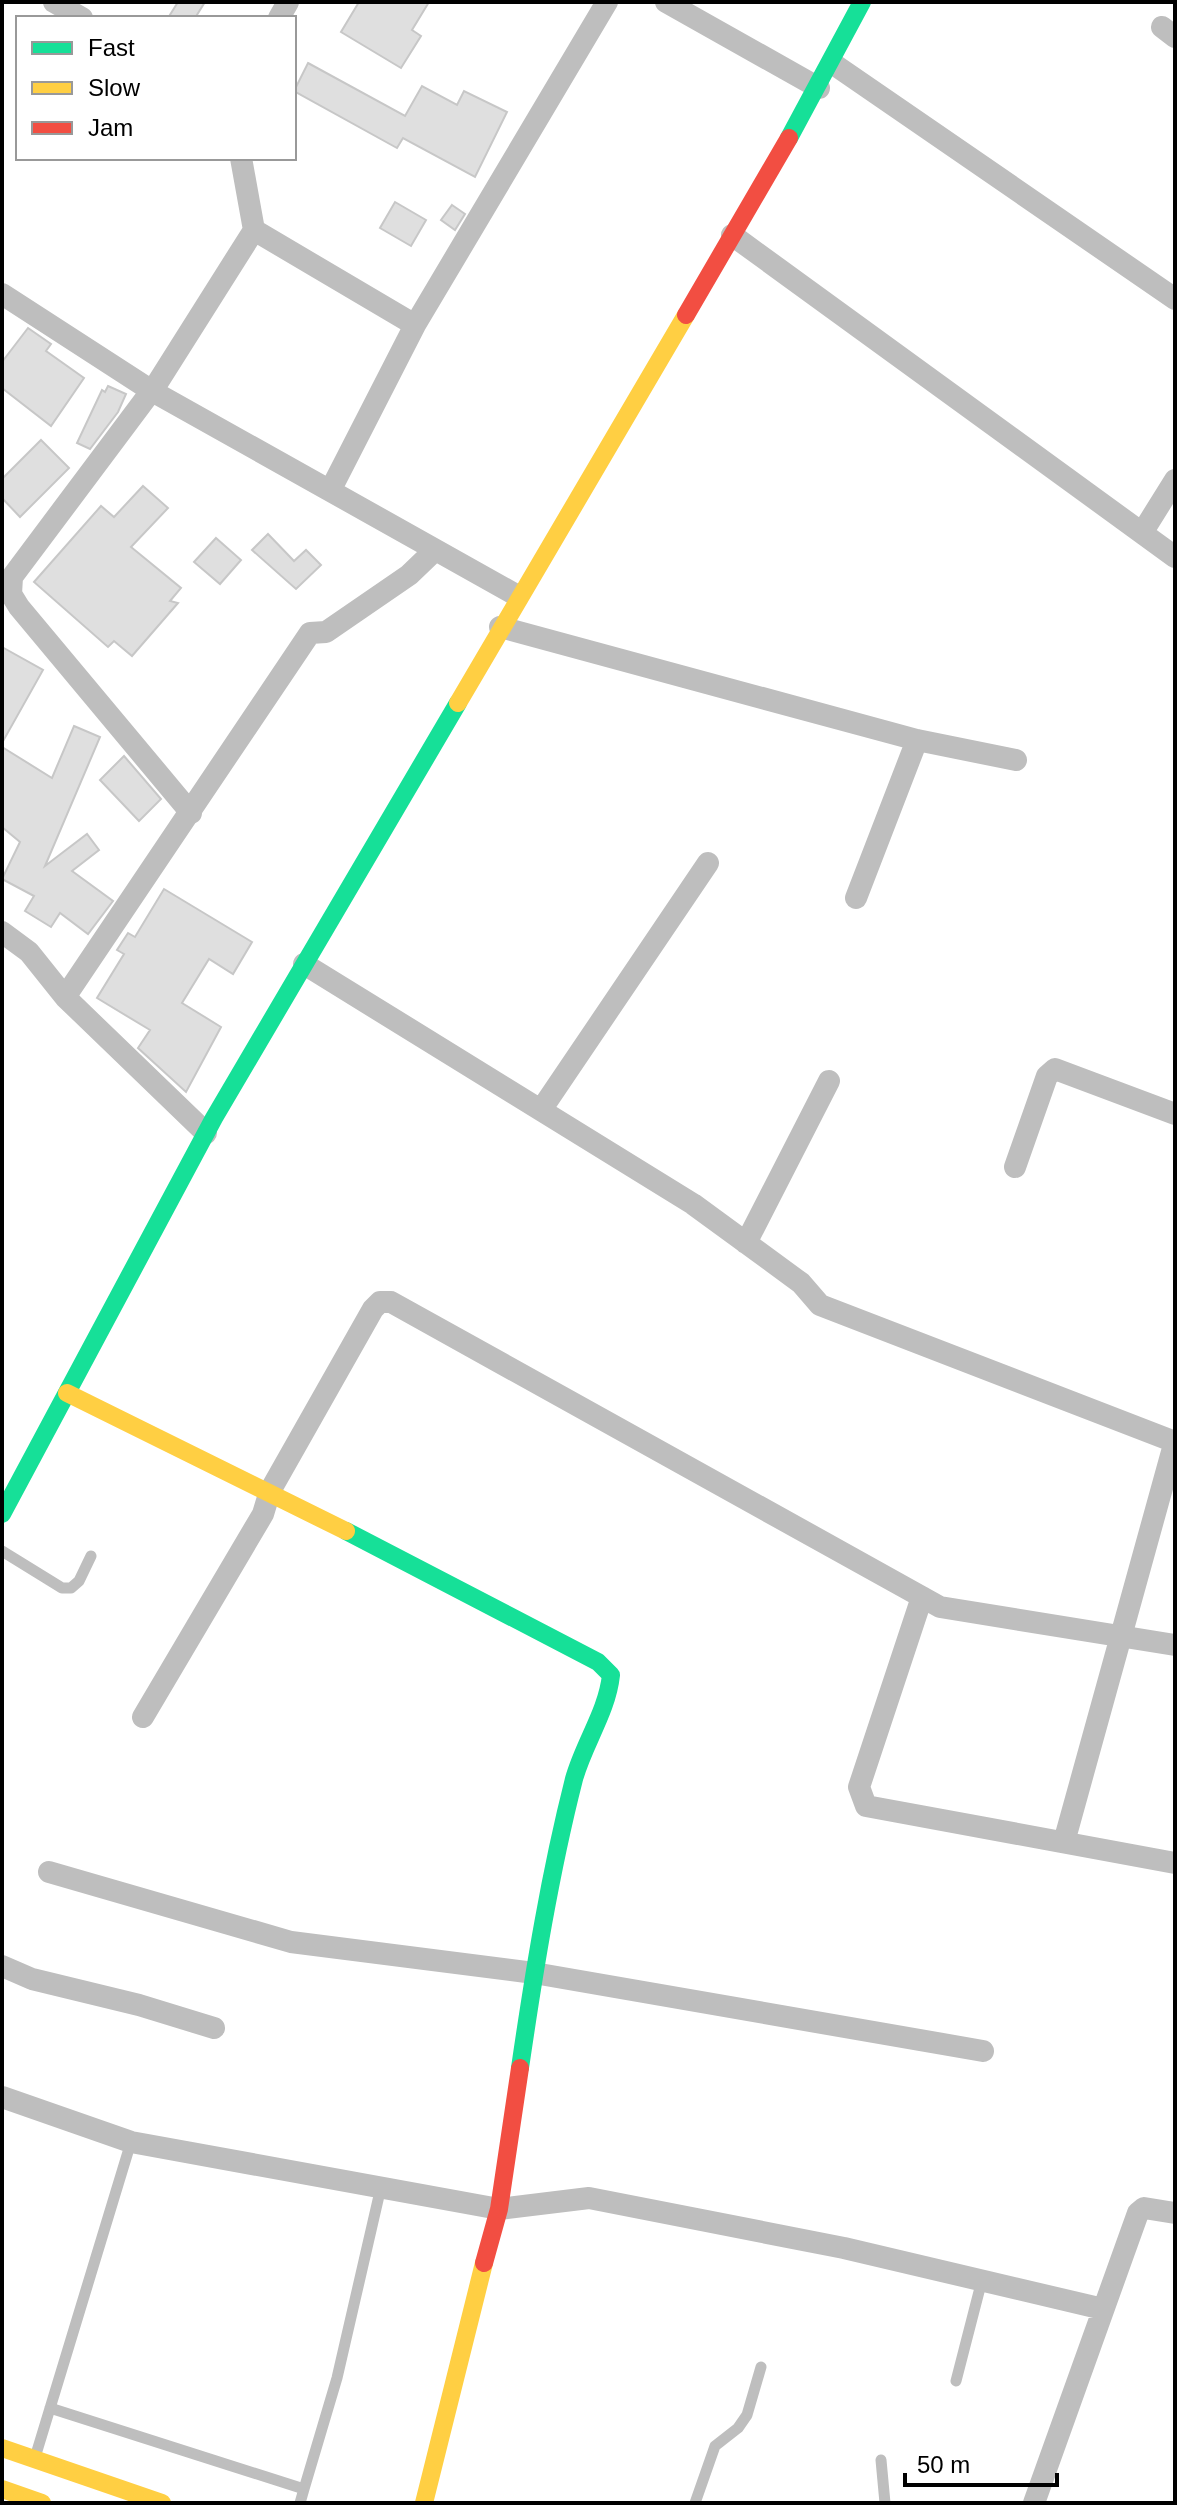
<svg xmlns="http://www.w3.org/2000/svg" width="1177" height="2505" font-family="Arial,sans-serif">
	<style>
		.building { fill: #dfdfdf; stroke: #c7c7c7; stroke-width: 2 }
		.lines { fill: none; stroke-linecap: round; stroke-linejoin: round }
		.lane { stroke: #bebebe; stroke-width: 11 }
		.street { stroke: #bebebe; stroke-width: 22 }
		.fast { stroke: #16e098; stroke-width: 18 }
		.slow { stroke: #ffcf43; stroke-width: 18 }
		.jam { stroke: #f24e42; stroke-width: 18 }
	</style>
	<rect width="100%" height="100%" fill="#fff"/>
	<path class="building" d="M178,2H205L195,18H168Z
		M359,2H429L412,30L421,36L401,68L341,32Z
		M308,63L405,116L422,86L457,105L464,91L507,112L475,177L403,138L397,148L294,91Z
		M395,202L426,220L411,246L380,228Z
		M452,205L465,214L455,230L441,220Z
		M28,328L51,344L46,351L84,378L51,426L2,388V362Z
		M108,386L126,394L118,412L90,449L77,443L102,390L105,392Z
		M41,440L69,468L20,517L2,498V479Z
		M143,486L168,508L131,547L181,588L170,601L178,603L132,656L114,641L108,647L34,582L101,506L114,517Z
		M268,534L294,561L306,550L321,565L296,589L252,550Z
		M216,538L241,560L220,584L194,562Z
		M2,647L43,670L2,743Z
		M74,726L100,737L45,866L87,834L99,850L72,871L113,901L88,934L60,913L51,927L25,911L34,896L2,879L20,842L2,827V747L52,778Z
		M124,756L161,799L139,821L100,780Z
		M164,889L252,942L233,974L209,959L182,1003L221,1027L186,1092L138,1048L150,1030L97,998L124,954L117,950L128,933L135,937Z"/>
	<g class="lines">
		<path class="lane" d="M2,1551L62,1588H71L79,1581L91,1556
			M956,2381L982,2280
			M50,2408L304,2489L300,2503
			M37,2451L131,2142
			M881,2460L885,2503
			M304,2489L337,2378L381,2187
			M695,2503L715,2446L738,2428L747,2415L761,2367"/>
		<path class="street" d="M54,2L82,18
			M666,2L819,88
			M279,18L288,2
			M1162,27L1175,37
			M832,63L1175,299
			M241,158L254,230L415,325
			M732,235L1175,557
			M2,294L152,391L518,596
			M331,489L415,325L607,2
			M1142,533L1175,480
			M500,627L917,740L1016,760
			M191,813L19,607L11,594L12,577L158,382L254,230
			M856,898L917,740
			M2,932L29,952L65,997L206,1133
			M304,964L693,1204L801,1283L820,1305L1175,1442
			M65,997L310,633L326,632L409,575L434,551
			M541,1110L708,863
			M1015,1167L1047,1076L1055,1069L1175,1114
			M746,1243L829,1081
			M922,1597L859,1787L866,1806L1175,1863
			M143,1717L263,1514L270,1491L373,1309L380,1302H391L940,1607L1175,1645
			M1064,1842L1175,1441
			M49,1872L291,1942L534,1973L983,2051
			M2,1966L32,1979L139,2005L214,2028
			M2,2097L131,2142L499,2209L589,2198L844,2248L1103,2309
			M1034,2503L1138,2213L1144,2208L1175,2213"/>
		<path class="fast" d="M789,138L862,2
			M2,1514L214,1118L458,703
			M346,1531L598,1662L611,1675C607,1712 584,1743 574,1779C550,1873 534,1972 520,2068"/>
		<path class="slow" d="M458,703L686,315
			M67,1393L346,1531
			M2,2448L162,2503
			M2,2489L42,2503
			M424,2503L484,2263"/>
		<path class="jam" d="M686,315L789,138
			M484,2263L499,2209L520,2068"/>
	</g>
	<rect width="1177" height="2505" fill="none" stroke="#000000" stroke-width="8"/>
	<rect x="16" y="16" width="280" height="144" fill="#ffffff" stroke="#999999" stroke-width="2"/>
	<rect x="32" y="42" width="40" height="12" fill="#16e098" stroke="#999999" stroke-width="2"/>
	<text x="88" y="56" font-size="24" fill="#000000">Fast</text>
	<rect x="32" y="82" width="40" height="12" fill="#ffcf43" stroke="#999999" stroke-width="2"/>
	<text x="88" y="96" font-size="24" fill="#000000">Slow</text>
	<rect x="32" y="122" width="40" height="12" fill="#f24e42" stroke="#999999" stroke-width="2"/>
	<text x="88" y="136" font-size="24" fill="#000000">Jam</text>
	<path d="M905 2473v12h152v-12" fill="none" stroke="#000000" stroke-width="4"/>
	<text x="917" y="2473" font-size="24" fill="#000000" stroke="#ffffff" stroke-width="6" paint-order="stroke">50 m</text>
</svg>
